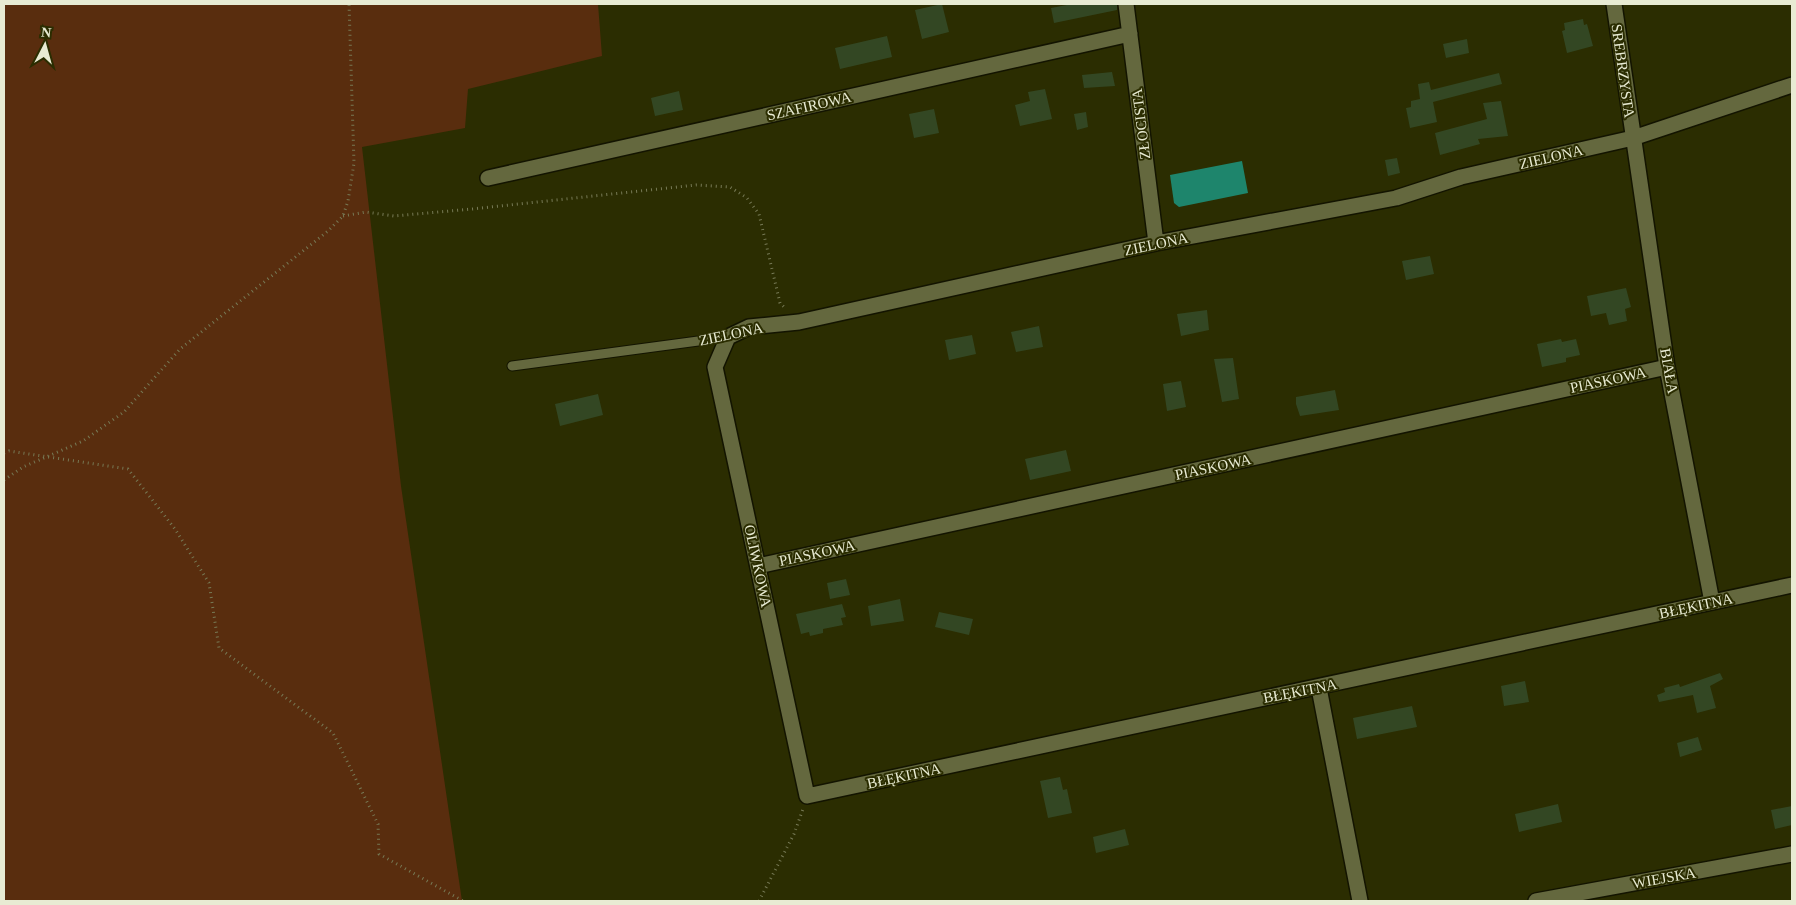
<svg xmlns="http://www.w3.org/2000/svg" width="1796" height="905" font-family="Georgia,serif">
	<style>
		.green { fill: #592d0e }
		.water { fill: #1e856c }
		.building { fill: #334723 }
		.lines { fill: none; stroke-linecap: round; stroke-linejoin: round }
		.service-casing { stroke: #131400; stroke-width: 11 }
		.minor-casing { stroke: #131400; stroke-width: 18 }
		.path { stroke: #777a56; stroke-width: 3; stroke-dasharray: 1 4; stroke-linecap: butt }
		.service { stroke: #64683e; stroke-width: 9 }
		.minor { stroke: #64683e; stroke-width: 15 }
		.labels { text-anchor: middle; stroke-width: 4; stroke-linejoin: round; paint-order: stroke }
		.street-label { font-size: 15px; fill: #e8ebd3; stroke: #2b2d01 }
	</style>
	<rect width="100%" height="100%" fill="#2b2d01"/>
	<path class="green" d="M4,4H598L602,56L468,89L465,128L362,147L401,486L462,901H4Z"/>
	<path class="water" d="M1242,161L1248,193L1179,207L1174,203L1170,175Z"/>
	<path class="building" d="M942,4L949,32L922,39L915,10Z
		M1072,4H1117V10L1054,23L1051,8Z
		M1583,19L1584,25L1587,24L1593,46L1567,53L1562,31L1565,30L1564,23Z
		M887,36L892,57L840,69L835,48Z
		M1467,39L1469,53L1446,58L1443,44Z
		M1112,72L1115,86L1084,88L1082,75Z
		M1499,73L1502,84L1433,102L1437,122L1410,128L1406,108L1411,107V101L1420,99L1418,84L1429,82L1431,90Z
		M1045,89L1052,119L1020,126L1015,105L1030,101L1028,92Z
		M679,91L683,110L655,116L651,98Z
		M1501,101L1508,136L1478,139L1480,144L1440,155L1435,133L1487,119L1483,103Z
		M934,109L939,133L914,138L909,114Z
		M1086,112L1088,127L1077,130L1074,114Z
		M1397,158L1400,173L1388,176L1385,160Z
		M1430,256L1434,274L1406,280L1402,261Z
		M1626,288L1631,307L1625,309L1627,321L1609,325L1606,313L1591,316L1587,296Z
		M1207,310L1209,330L1181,336L1177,314Z
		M1039,326L1043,347L1016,352L1011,332Z
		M972,335L976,354L949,360L945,340Z
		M1561,339L1562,342L1576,339L1580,355L1566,358V362L1542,367L1537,344Z
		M1233,358L1239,399L1222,402L1214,359Z
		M1181,381L1186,407L1167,411L1163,384Z
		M1335,390L1339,410L1300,416L1296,404V397Z
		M598,394L603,415L560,426L555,404Z
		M1066,450L1071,471L1030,480L1025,459Z
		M846,579L850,595L830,599L827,583Z
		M900,599L904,621L871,626L868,606Z
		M842,604L846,617L841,618L843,625L823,629V633L810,636L809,632L801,634L796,614Z
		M939,612L973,619L969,635L935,627Z
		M1720,673L1723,679L1710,686L1716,708L1697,713L1693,695L1659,702L1657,695L1665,692L1664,688L1679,684L1680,687Z
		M1525,681L1529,702L1504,706L1501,686Z
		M1412,706L1417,727L1357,739L1353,718Z
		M1698,737L1702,750L1680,757L1677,743Z
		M1060,777L1063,790L1067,789L1072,813L1048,818L1040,781Z
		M1558,804L1562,822L1519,832L1515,814Z
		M1792,806V825L1775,829L1771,810Z
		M1125,829L1129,845L1096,853L1093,837Z"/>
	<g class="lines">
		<defs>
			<path id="service" d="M512,366L728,337"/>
			<path id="minor" d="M1126,4L1156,243
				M1614,4L1667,367L1712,602
				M1792,85L1633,138L1461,177L1396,198L1156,243L799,322L749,327L728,337L715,367L807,796L1792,585
				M488,178L1130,34
				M758,566L1667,367
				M1319,688L1360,901
				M1536,901L1792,854"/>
		</defs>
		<use href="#service" class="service-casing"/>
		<use href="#minor" class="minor-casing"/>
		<path class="path" d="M343,216L366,212L394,216L472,209L696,185L730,187L747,198L759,214L780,303L786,309
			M4,453L9,451L128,469L175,529L209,583L219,648L333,733L378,824L379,854L463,901
			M4,480L23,467L83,441L124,412L180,349L328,231L343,216L348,201L354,163L349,4
			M759,901L794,834L803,809"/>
		<use href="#service" class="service"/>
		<use href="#minor" class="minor"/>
	</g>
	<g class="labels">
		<g class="street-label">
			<text transform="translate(1623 71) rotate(82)" y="5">SREBRZYSTA</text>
			<text transform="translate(809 106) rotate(-13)" y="5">SZAFIROWA</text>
			<text transform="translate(1141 124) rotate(-97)" y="5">ZŁOCISTA</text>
			<text transform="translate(1551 157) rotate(-13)" y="5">ZIELONA</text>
			<text transform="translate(1156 244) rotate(-12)" y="5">ZIELONA</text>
			<text transform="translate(731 334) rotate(-12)" y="5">ZIELONA</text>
			<text transform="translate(1669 371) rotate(80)" y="5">BIAŁA</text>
			<text transform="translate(1608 380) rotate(-12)" y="5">PIASKOWA</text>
			<text transform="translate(1213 467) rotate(-12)" y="5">PIASKOWA</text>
			<text transform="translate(817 553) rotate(-12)" y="5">PIASKOWA</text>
			<text transform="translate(758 566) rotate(78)" y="5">OLIWKOWA</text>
			<text transform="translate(1696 606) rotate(-12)" y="5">BŁĘKITNA</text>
			<text transform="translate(1300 691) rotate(-11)" y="5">BŁĘKITNA</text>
			<text transform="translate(904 776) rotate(-12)" y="5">BŁĘKITNA</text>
			<text transform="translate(1664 878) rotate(-10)" y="5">WIEJSKA</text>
		</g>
	</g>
	<rect width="1796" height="905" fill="none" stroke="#e8ebd3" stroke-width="10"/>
	<g transform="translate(45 45) rotate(6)" stroke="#2b2d01" stroke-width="4" paint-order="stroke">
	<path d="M0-4L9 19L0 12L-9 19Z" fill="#e8ebd3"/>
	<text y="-8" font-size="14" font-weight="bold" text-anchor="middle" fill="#e8ebd3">N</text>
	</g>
</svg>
